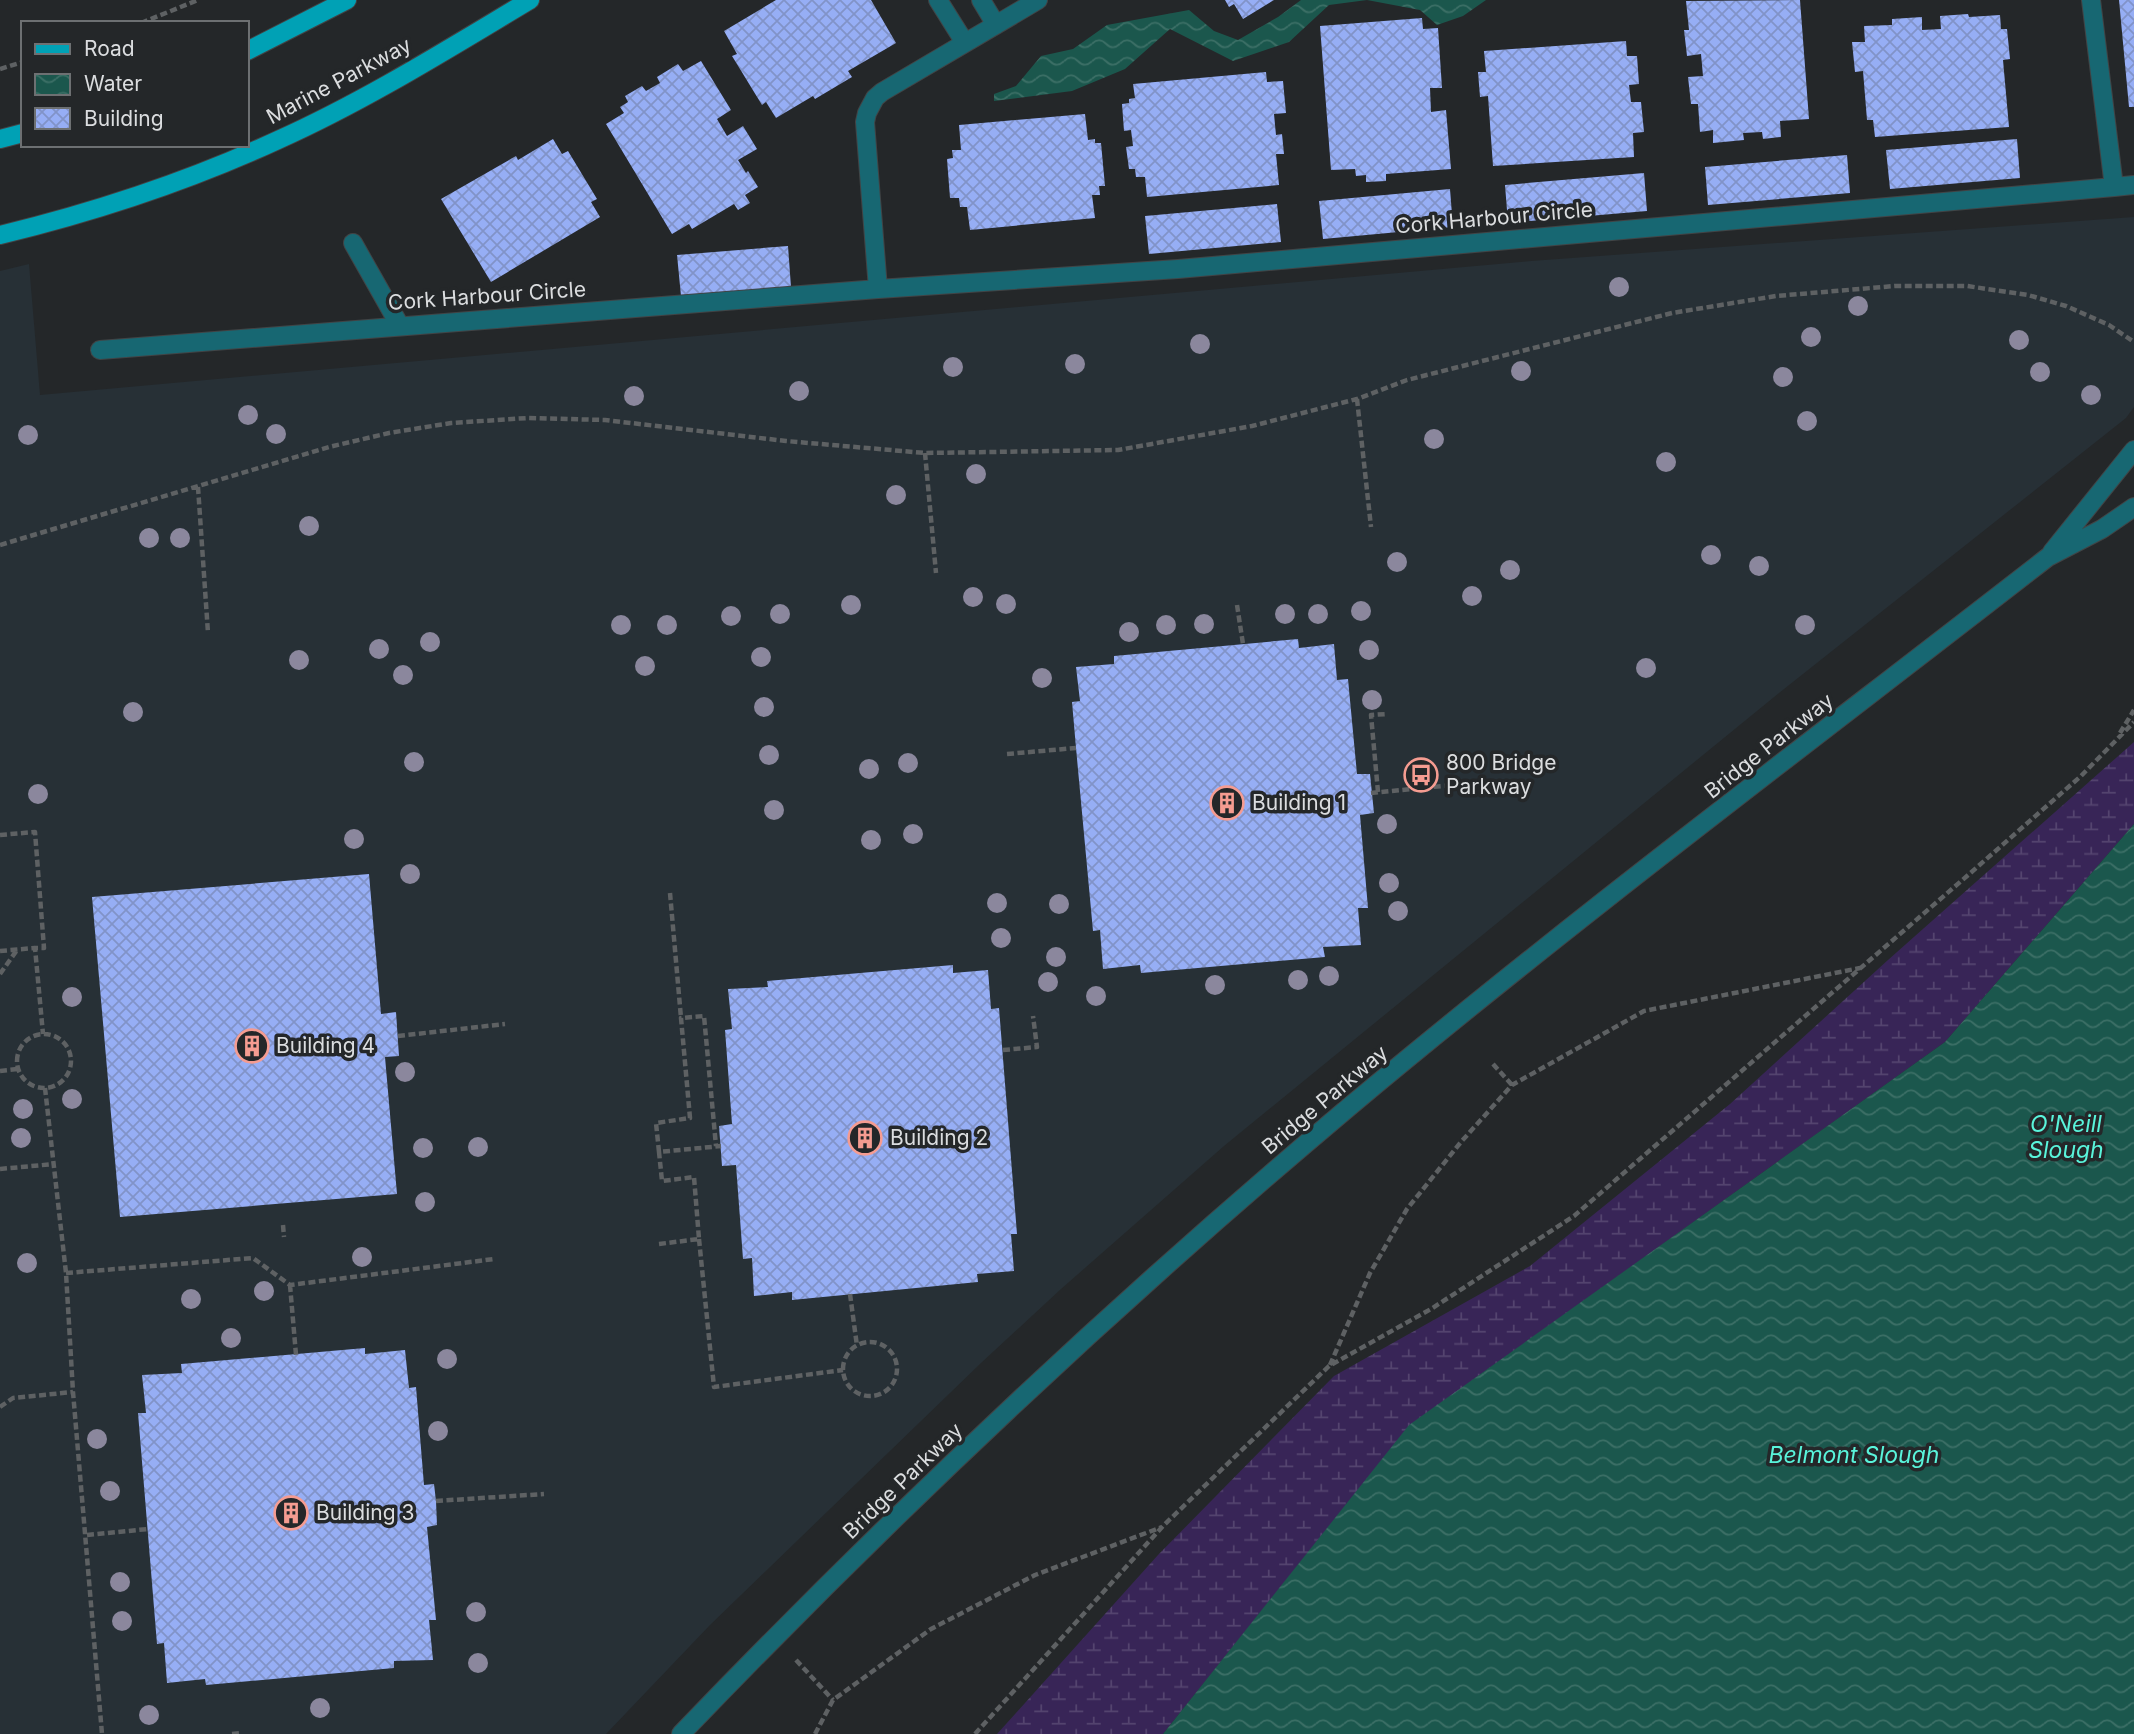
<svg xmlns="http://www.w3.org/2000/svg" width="2134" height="1734" font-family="Inter,sans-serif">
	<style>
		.built { fill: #273036 }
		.wetland { fill: url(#wetland-marsh) }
		.water { fill: url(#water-waves) }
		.building { fill: url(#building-cross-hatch) }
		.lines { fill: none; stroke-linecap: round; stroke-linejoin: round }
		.minor-casing { stroke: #414446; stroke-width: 20 }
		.major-casing { stroke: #414446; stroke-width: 20 }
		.path { stroke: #5e6163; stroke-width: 4.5; stroke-dasharray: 7 3.5; stroke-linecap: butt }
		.minor { stroke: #176772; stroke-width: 18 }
		.major { stroke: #00a1b5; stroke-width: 18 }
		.tree { fill: #8b879d }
		.labels { text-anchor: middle; stroke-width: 7; stroke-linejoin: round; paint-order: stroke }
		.street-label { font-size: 21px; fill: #dbdddf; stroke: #242729 }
		.poi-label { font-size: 21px; fill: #dbdddf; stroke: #242729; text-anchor: start }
		.water-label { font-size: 23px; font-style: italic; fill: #59f4db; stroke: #242729 }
	</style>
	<defs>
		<pattern id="wetland-marsh" width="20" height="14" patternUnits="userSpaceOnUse" patternTransform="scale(1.75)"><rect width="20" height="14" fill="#382557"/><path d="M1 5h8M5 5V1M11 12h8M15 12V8" fill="none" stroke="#54446f"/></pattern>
		<pattern id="water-waves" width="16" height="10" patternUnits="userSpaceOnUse" patternTransform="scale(1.75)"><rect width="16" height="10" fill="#1b574d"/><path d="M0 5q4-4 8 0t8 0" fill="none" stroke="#3c6f66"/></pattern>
		<pattern id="building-cross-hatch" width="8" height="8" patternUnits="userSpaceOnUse" patternTransform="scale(1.75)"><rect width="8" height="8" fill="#96aef5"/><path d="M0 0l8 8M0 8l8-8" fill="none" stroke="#8193c8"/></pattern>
	</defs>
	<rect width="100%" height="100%" fill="#242729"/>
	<path class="built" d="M2134,217V407L2126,418L1779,693L1224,1146L1061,1289L981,1363L710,1625L606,1734H0V271L29,264L40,395L1531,261Z"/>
	<path class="wetland" d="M2134,742V824L1945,1042L1410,1425L1163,1734H997L1158,1555L1334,1376L1530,1266L1730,1104L1888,960Z"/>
	<path class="water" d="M1301,0H1486L1463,16L1437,25L1420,10L1367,0L1329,5L1289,42L1233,61L1170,29L1125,69L1072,91L994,101V94L1016,86L1041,56L1073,49L1107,25L1189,10L1214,31L1238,40L1278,17Z
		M2134,824V1734H1163L1409,1425L1945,1042Z"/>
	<path class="building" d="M776,0H871L896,43L848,71L852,77L815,99L813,96L776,118L766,102L762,105L732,56L737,54L724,31Z
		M1225,0H1274L1243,19L1234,4L1229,7Z
		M1800,0L1809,119L1780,121L1781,137L1763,139L1762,132L1743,133L1744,140L1713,143V130L1700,132L1698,104H1691L1688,77L1703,76L1701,54L1687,56L1684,30H1689L1686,1Z
		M2119,0H2134V107H2129Z
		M1968,14L1969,17L2000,15L2001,29H2007L2010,59L2003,60L2009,127L1875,137L1873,120H1867L1863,71L1855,72L1852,42H1865L1864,26L1892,25V19L1922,17V30L1941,29L1940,16Z
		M1422,18L1423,29L1438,28L1442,88H1430L1431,112L1446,110L1451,169L1386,174V181L1366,182V175L1356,176L1355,169L1331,170L1320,26Z
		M1626,41L1627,56H1637L1639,84L1629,85L1631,102H1641L1644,132L1633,133L1634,157L1493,166L1488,96L1480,97L1478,72H1486L1484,51Z
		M701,61L731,110L717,119L727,136L743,126L757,149L738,160L746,173L748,171L758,187L745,195L750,203L738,210L734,204L692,229L689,224L672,234L606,124L624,113L620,107L628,102L625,96L642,86L646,91L660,83L657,77L678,64L683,71Z
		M1266,72L1267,82L1283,81L1286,113L1274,114L1276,135L1282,134L1284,154H1276L1279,185L1147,197L1145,177H1136L1135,169H1129L1126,147L1133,146L1131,130L1124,131L1122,104L1129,103V99L1135,98L1133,84Z
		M1085,114L1088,140L1095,139V143H1101L1105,186H1099L1100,195H1092L1095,218L970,230L967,207H960L959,198H950L947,159L953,158L952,150H961L959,125Z
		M553,139L562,154L568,151L597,199L591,202L600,217L491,282L441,199L516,156L518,160Z
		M2017,139L2020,178L1890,189L1886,150Z
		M1847,155L1850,193L1708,205L1705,167Z
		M1644,173L1647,211L1508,223L1505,185Z
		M1450,189L1453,227L1323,239L1319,201Z
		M1277,204L1281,242L1149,254L1145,216Z
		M788,246L791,287L681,296L677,255Z
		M1298,639L1299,648L1334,644L1337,680L1348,679L1357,774H1370L1374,813L1360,815L1368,908H1358L1361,945L1323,947L1325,957L1141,973L1140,965L1103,969L1100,930L1093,931L1076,748L1072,702L1080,701L1076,667L1114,664V656Z
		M369,874L381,1014L396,1012L399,1056L385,1057L397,1194L120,1217L92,897Z
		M953,965V973L988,970L991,1009L999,1008L1017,1234H1011L1014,1271L977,1274L978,1282L792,1300V1292L754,1296L752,1258L743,1259L736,1165L722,1166L719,1126L732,1124L725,1030L732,1029L728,989L768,987L767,981Z
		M365,1348V1354L405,1350L409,1388L416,1387L424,1485L434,1484L436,1501L437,1525L427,1527L436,1620H429L433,1660L394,1661V1668L206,1685L205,1679L167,1683L164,1643L157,1644L138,1413H146L142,1375L182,1373L181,1364Z"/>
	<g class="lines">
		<defs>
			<path id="minor" d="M938,0L965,43
				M981,0L996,25
				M2114,187L2134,185
				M353,243L400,326
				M878,289L865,122L867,113L875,98L882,92L1038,0
				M100,350L878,289L1178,269L2114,187L2091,0
				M2052,552L2134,450
				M681,1734C892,1514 1115,1304 1349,1107C1576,917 1814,739 2048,557L2102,529L2134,507"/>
			<path id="major" d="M247,51L347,0
				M0,139L23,133
				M0,235C95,212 189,181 278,140C365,101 448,49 530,0"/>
		</defs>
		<use href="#minor" class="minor-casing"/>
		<use href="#major" class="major-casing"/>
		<path class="path" d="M141,23L198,0
			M0,69L23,62
			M1357,399L1371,527
			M925,453L936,573
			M198,487L208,633
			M0,545L329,447L389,433L451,423L528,418L605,420L786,441L925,453L1118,450L1252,426L1357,399L1407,380L1672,313L1776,296L1895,286H1967L2028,295L2066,306L2109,325L2134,342
			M1237,605L1243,644
			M2120,733L2134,710
			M1007,754L1076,748
			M1378,792L1371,715L1387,714
			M1371,793L1453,785
			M0,835L35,832L44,948H35L43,1034
			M670,893L681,1018
			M0,951L35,948
			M0,974L17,950
			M17 1061a27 27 0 1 1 54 0a27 27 0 1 1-54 0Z
			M398,1036L505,1024
			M1003,1050L1037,1047L1033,1016
			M1493,1064L1512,1085
			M0,1071L18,1069
			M45,1088L66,1273L73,1392L102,1734
			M659,1152L656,1123L690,1118L681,1018L704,1016L716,1146
			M0,1169L54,1164
			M283,1225L284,1237
			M699,1239L714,1387L843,1370
			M659,1244L699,1239L694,1177L662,1181L659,1152L721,1146
			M66,1273L253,1258L290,1285L494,1259
			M290,1285L296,1355
			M850,1294L857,1346
			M843 1369a27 27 0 1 1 54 0a27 27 0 1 1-54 0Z
			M1330,1365L1370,1273L1407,1209L1461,1142L1512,1085L1644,1011L1860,968
			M0,1407L13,1398L73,1392
			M436,1501L544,1494
			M87,1535L148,1529
			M796,1660L833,1700
			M232,1734L242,1733
			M815,1734L833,1700L931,1629L1035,1575L1162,1527
			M975,1734L1163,1526L1329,1366L1431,1309L1574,1216L1967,876L2081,776L2134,722"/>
		<use href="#minor" class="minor"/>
		<use href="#major" class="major"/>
	</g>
	<g class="tree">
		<circle cx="1619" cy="287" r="10"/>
		<circle cx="1858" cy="306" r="10"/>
		<circle cx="1811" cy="337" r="10"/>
		<circle cx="2019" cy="340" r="10"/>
		<circle cx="1200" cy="344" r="10"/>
		<circle cx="1075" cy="364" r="10"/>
		<circle cx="953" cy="367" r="10"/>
		<circle cx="1521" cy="371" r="10"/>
		<circle cx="2040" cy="372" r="10"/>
		<circle cx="1783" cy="377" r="10"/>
		<circle cx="799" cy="391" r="10"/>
		<circle cx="2091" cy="395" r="10"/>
		<circle cx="634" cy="396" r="10"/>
		<circle cx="248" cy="415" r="10"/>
		<circle cx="1807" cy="421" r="10"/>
		<circle cx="276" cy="434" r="10"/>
		<circle cx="28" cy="435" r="10"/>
		<circle cx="1434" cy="439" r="10"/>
		<circle cx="1666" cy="462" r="10"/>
		<circle cx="976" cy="474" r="10"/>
		<circle cx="896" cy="495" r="10"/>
		<circle cx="309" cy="526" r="10"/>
		<circle cx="149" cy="538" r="10"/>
		<circle cx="180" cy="538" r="10"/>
		<circle cx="1711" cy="555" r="10"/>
		<circle cx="1397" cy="562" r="10"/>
		<circle cx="1759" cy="566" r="10"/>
		<circle cx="1510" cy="570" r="10"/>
		<circle cx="1472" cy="596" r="10"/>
		<circle cx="973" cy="597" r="10"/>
		<circle cx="1006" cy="604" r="10"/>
		<circle cx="851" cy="605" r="10"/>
		<circle cx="1361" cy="611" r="10"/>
		<circle cx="780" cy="614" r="10"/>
		<circle cx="1285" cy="614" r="10"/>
		<circle cx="1318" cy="614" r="10"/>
		<circle cx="731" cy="616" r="10"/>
		<circle cx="1204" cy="624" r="10"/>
		<circle cx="621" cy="625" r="10"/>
		<circle cx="667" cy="625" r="10"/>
		<circle cx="1166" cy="625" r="10"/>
		<circle cx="1805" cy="625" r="10"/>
		<circle cx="1129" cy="632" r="10"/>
		<circle cx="430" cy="642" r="10"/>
		<circle cx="379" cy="649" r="10"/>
		<circle cx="1369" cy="650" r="10"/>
		<circle cx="761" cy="657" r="10"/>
		<circle cx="299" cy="660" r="10"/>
		<circle cx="645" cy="666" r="10"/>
		<circle cx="1646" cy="668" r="10"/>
		<circle cx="403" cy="675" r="10"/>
		<circle cx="1042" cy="678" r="10"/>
		<circle cx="1372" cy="700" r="10"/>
		<circle cx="764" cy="707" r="10"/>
		<circle cx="133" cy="712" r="10"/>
		<circle cx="769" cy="755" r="10"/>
		<circle cx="414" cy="762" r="10"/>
		<circle cx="908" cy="763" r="10"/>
		<circle cx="869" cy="769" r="10"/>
		<circle cx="38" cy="794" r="10"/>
		<circle cx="774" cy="810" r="10"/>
		<circle cx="1387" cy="824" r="10"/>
		<circle cx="913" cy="834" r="10"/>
		<circle cx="354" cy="839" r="10"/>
		<circle cx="871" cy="840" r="10"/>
		<circle cx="410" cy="874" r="10"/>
		<circle cx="1389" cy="883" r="10"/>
		<circle cx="997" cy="903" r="10"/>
		<circle cx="1059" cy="904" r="10"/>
		<circle cx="1398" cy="911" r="10"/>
		<circle cx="1001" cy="938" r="10"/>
		<circle cx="1056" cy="957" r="10"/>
		<circle cx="1329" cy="976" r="10"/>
		<circle cx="1298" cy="980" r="10"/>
		<circle cx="1048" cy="982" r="10"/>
		<circle cx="1215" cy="985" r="10"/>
		<circle cx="1096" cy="996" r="10"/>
		<circle cx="72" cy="997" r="10"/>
		<circle cx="405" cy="1072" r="10"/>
		<circle cx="72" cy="1099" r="10"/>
		<circle cx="23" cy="1109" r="10"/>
		<circle cx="21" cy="1138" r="10"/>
		<circle cx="478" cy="1147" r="10"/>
		<circle cx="423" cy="1148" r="10"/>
		<circle cx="425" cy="1202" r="10"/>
		<circle cx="362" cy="1257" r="10"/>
		<circle cx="27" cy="1263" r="10"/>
		<circle cx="264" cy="1291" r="10"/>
		<circle cx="191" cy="1299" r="10"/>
		<circle cx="231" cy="1338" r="10"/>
		<circle cx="447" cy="1359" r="10"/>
		<circle cx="438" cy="1431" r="10"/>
		<circle cx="97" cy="1439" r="10"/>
		<circle cx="110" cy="1491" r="10"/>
		<circle cx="120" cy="1582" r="10"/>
		<circle cx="476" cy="1612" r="10"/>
		<circle cx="122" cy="1621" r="10"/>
		<circle cx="478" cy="1663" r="10"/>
		<circle cx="320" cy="1708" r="10"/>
		<circle cx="149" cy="1715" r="10"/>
	</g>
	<defs>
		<symbol id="bus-ring" viewBox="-11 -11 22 22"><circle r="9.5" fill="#242729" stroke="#f59c91" stroke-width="1.5"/><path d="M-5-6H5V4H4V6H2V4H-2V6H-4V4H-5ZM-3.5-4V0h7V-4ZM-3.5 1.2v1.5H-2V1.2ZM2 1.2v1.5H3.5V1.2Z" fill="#f59c91"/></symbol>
		<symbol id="building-ring" viewBox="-11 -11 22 22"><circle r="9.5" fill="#242729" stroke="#f59c91" stroke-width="1.5"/><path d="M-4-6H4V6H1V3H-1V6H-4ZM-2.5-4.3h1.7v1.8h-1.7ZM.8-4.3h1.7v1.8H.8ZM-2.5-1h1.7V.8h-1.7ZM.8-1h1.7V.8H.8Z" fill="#f59c91"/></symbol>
	</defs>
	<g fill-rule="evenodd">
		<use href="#bus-ring" x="1402" y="756" width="38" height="38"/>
		<use href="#building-ring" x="1208" y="784" width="38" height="38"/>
		<use href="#building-ring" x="233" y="1027" width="38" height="38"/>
		<use href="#building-ring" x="846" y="1119" width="38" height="38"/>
		<use href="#building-ring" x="272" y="1494" width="38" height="38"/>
	</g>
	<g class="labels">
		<g class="street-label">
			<text transform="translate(339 81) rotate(-28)" y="7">Marine Parkway</text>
			<text transform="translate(1494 218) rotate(-5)" y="7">Cork Harbour Circle</text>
			<text transform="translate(487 296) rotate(-4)" y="7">Cork Harbour Circle</text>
			<text transform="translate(1769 746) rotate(-38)" y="7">Bridge Parkway</text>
			<text transform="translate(1325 1100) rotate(-40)" y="7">Bridge Parkway</text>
			<text transform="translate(903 1481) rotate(-44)" y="7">Bridge Parkway</text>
		</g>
		<g class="poi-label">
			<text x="1446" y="770">800 Bridge<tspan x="1446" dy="24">Parkway</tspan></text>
			<text x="1252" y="810">Building 1</text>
			<text x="276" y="1053">Building 4</text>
			<text x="890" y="1145">Building 2</text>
			<text x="316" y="1520">Building 3</text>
		</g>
		<g class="water-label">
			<text x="2066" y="1132">O'Neill<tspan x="2066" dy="26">Slough</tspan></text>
			<text x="1854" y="1463">Belmont Slough</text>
		</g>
	</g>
	<rect x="21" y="21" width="228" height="126" fill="#242729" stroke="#6d7072" stroke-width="2"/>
	<rect x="35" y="44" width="35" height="10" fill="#00a1b5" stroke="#6d7072" stroke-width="2"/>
	<text x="84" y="56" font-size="21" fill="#dbdddf">Road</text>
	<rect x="35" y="74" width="35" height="21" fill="url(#water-waves)" stroke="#6d7072" stroke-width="2"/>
	<text x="84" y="91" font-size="21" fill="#dbdddf">Water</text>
	<rect x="35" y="108" width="35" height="21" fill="url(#building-cross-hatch)" stroke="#6d7072" stroke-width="2"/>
	<text x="84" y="126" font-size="21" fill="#dbdddf">Building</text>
</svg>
